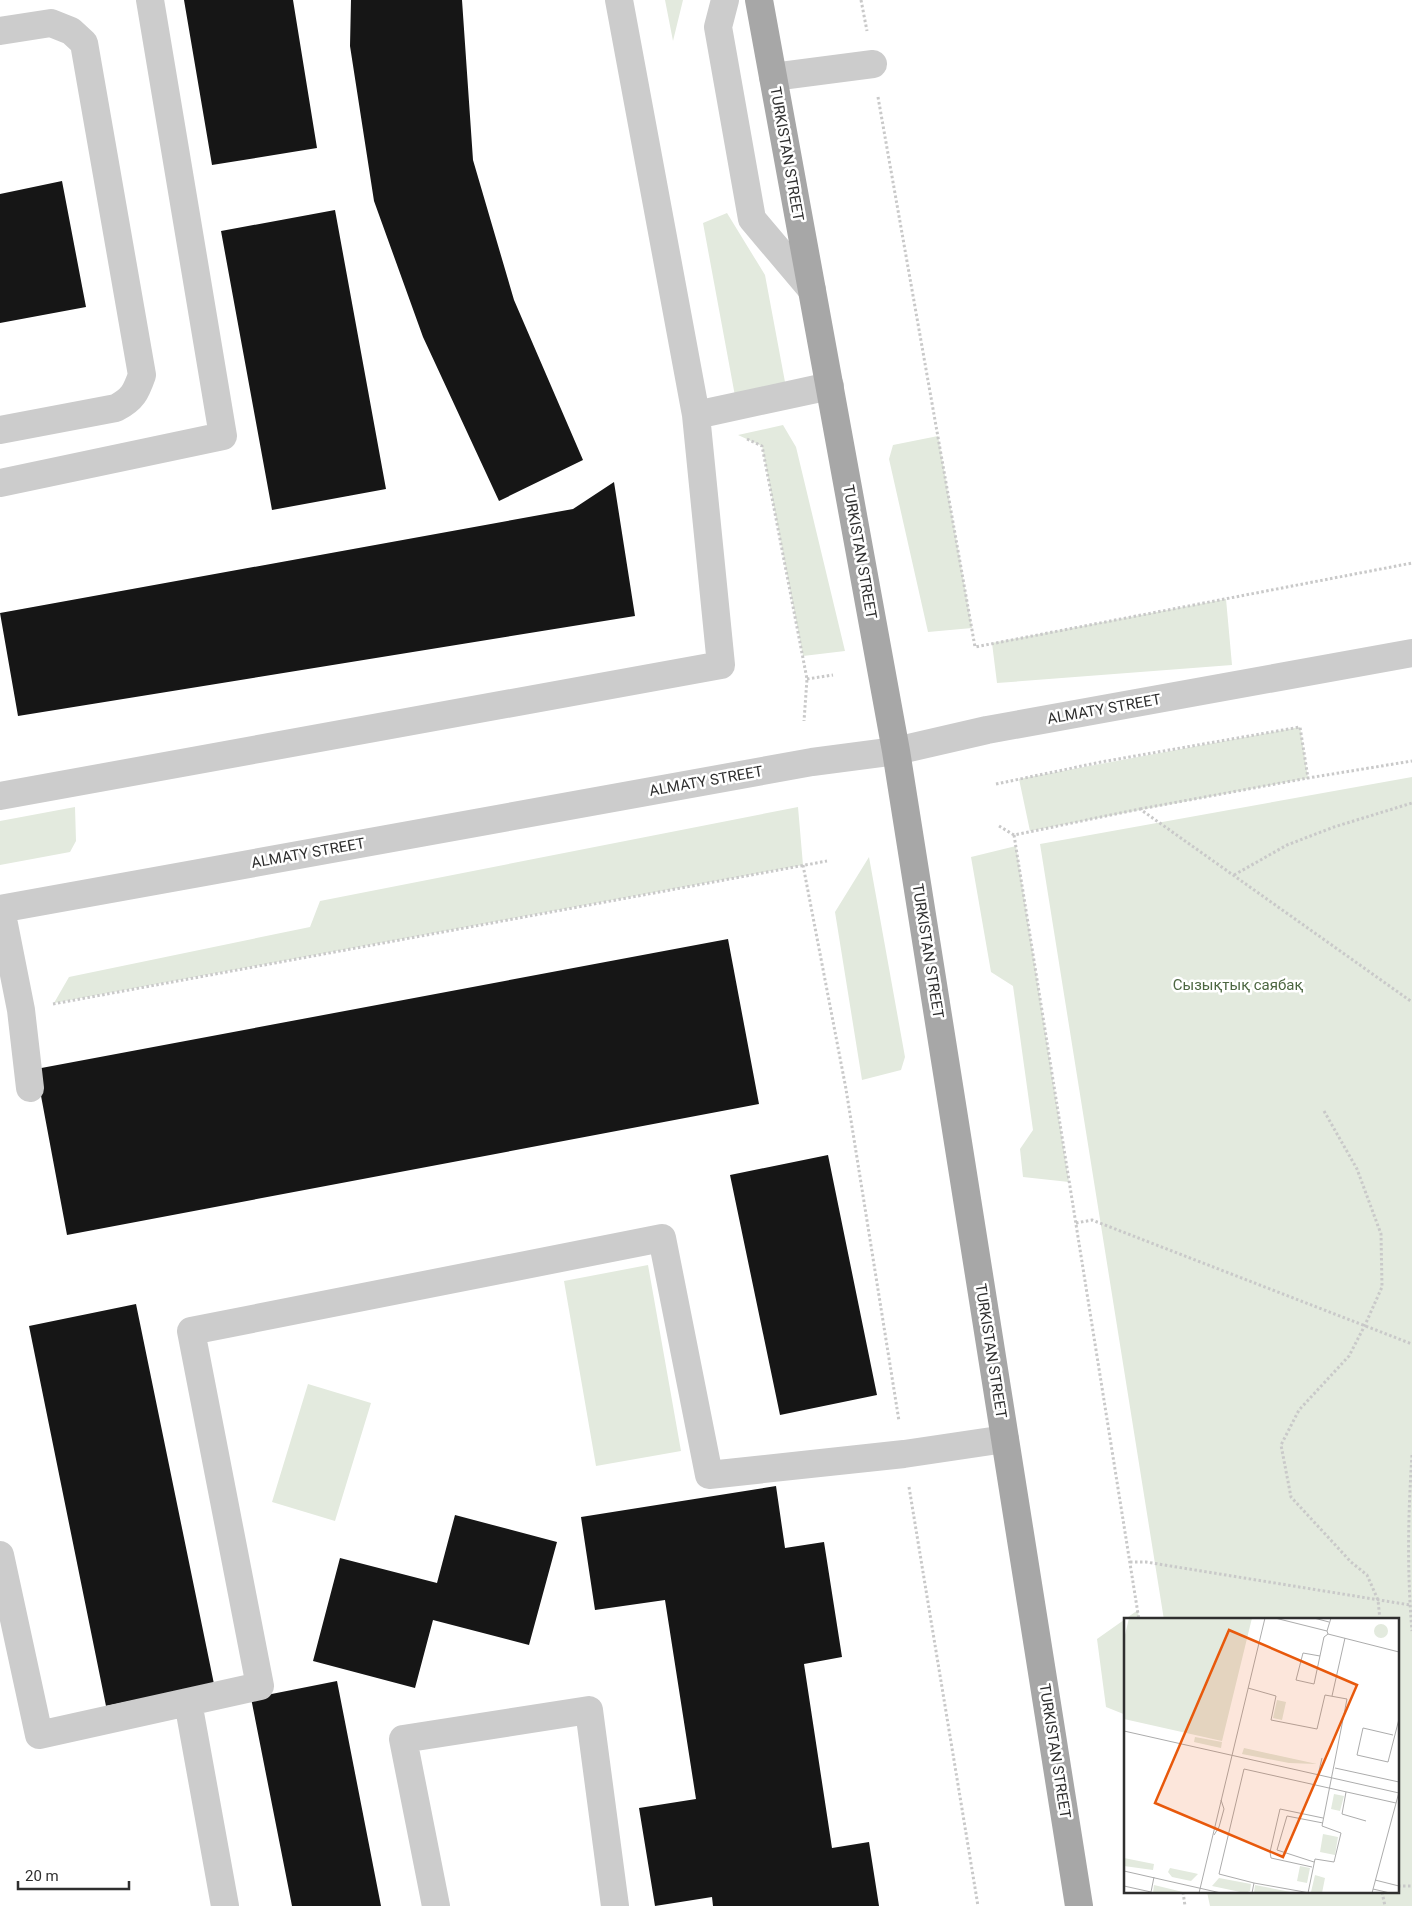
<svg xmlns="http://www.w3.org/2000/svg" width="1412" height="1906" font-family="Roboto,sans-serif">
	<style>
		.green { fill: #e3eade }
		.building { fill: #161616 }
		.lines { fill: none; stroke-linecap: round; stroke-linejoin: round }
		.path { stroke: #c9c9c9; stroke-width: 3; stroke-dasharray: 2.5 2.5; stroke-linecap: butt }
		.minor { stroke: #ccc; stroke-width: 28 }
		.major { stroke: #a7a7a7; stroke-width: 28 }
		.labels { text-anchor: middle; stroke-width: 5; stroke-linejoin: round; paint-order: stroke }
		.street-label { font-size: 15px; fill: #2f2f2f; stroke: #fff }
		.park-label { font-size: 15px; fill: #4c6641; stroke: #fff }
		.inset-road { fill: none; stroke: #acacac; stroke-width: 1 }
		.view { fill: #e8590c; fill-opacity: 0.15; stroke: #e8590c; stroke-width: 2.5 }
		.inset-edge { fill: none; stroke: #2f2f2f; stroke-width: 2.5 }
	</style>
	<rect width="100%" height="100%" fill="#fff"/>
	<path class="green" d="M665,0H683L673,41Z
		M727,213L765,275L785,382L735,396L703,223Z
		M783,425L796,447L845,651L803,656L762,446L738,435Z
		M938,436L972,628L928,632L889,459L893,445Z
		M1226,599L1232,665L997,683L992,643Z
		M1300,727L1308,778L1030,831L1019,779Z
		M1412,777V1906H1210L1207,1892H1398V1620H1164L1040,844Z
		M75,807L76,841L70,852L0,865V821Z
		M798,807L803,865L54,1003L69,977L310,927L320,901Z
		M1016,846L1069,1182L1023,1177L1020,1149L1033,1130L1013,986L991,972L971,857Z
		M869,857L905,1057L901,1070L862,1080L835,912Z
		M648,1265L681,1451L596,1466L564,1281Z
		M308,1384L371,1403L335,1521L272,1502Z
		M1138,1610L1139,1620H1126V1715L1106,1707L1097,1639Z"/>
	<path class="building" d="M184,0H293L317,148L212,165Z
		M351,0H462L473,160L514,300L583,460L499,501L423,337L374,201L350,46Z
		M62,181L86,307L0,323V194Z
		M335,210L386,489L272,510L221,231Z
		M614,482L635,616L18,716L0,613L573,509Z
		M728,939L759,1104L67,1235L36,1069Z
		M828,1155L877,1395L780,1415L730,1175Z
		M136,1304L214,1684L106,1706L29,1326Z
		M776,1486L785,1548L824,1542L842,1657L804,1664L832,1848L869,1842L879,1906H713L712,1897L655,1906L639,1808L696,1799L665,1600L595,1610L581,1517Z
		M455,1515L557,1542L529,1645L433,1620L415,1688L313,1661L340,1558L437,1583Z
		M337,1681L381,1906H292L251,1698Z"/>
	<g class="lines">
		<path class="path" d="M861,0L867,31
			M878,97L975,647L1412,563
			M747,439L762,446L807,679L804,721
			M807,679L833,675
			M996,784L1101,762L1300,727L1308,778L1412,761
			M1140,809L1308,778
			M999,826L1014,835L1140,809L1412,1002
			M1014,835L1139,1620
			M803,865L846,1089L899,1421
			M1234,875L1287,845L1334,827L1412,803
			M53,1004L827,861
			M1324,1111L1357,1169L1381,1234L1382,1287L1365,1325L1349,1356L1299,1410L1281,1445L1291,1497L1351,1562L1367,1575L1378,1600L1380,1620
			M1076,1223L1092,1220L1412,1344
			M1412,1455C1408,1514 1407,1572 1412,1631
			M909,1487L978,1906
			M1130,1562H1146L1410,1605
			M1398,1886H1412
			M1183,1892L1185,1906
			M1382,1892L1385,1906"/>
		<path class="minor" d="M725,0L718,27L752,219L812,290
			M0,31L51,23L71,31L84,43L142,375C136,392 133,399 116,408L0,430
			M773,77L873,64
			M696,415L830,386
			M0,483L223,436L150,0
			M0,796L721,665L696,415L619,0
			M0,909L812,762L896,751L987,730L1412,653
			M1,909L21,1010L30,1088
			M0,1555L39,1735L260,1686L191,1331L662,1238L709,1475L904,1454L1005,1439
			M188,1702L225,1906
			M436,1906L403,1739L589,1710L615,1906"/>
		<path class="major" d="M759,0L896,751L1079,1906"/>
	</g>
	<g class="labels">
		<g class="street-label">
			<text transform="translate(787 154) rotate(80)" y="5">TURKISTAN STREET</text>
			<text transform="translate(860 552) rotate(80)" y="5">TURKISTAN STREET</text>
			<text transform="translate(1104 709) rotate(-10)" y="5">ALMATY STREET</text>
			<text transform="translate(706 781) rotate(-10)" y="5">ALMATY STREET</text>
			<text transform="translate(308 853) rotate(-10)" y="5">ALMATY STREET</text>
			<text transform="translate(928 951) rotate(81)" y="5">TURKISTAN STREET</text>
			<text transform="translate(991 1351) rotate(81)" y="5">TURKISTAN STREET</text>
			<text transform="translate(1055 1751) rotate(81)" y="5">TURKISTAN STREET</text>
		</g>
		<g class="park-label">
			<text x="1238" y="990">Сызықтық саябақ</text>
		</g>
	</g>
	<g transform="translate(1124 1618)">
		<rect width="275" height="275" fill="#fff"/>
		<path d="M5,0H128L98,123L0,101V21ZM250 13a7 7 0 1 1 14 0a7 7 0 1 1-14 0ZM153,82L162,84L158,102L149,100ZM71,119L98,124L97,130L70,124ZM120,130L193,146L165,145L118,136ZM210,176L220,178L216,193L207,191ZM199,216L214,219L211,237L196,234ZM0,240L30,246L29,252L0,248ZM176,248L186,250L183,265L173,263ZM46,250L70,255L74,256L67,263L48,259L44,254ZM191,257L201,260L198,275L187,274ZM95,260L127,266L126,273L121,275L88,268ZM30,267L63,275H29ZM131,267L172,275H130Z" fill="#e3eade"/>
		<path class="inset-road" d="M151,0L203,13L207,0M190,0L205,4M203,13L204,16L275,34M196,38L179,35L172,62L190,66L200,19L204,16M124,70L152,78L147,102L193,111L201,77L223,81L198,208L217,215L210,244L191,241L184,275M208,78L221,20M0,113L275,175M269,117L239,110L233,137L264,144L275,101M211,150L275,164M194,157L198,140M222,174L218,196L242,203M90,217L95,209L100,191L97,182M190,244L153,232L163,198L199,205M188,249L147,240L146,234L156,191L199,200M0,253L97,275M251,262L275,268M130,265L95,256L120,151L272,185M0,268L27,274L30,259M249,271L266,275M75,275L141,0M128,275L130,265L186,275M248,275L275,174"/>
		<path class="view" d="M105,12L233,67L159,239L31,185Z"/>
		<rect width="275" height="275" class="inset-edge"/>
	</g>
	<path d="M18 1881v8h111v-8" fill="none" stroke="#2f2f2f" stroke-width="2.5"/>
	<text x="25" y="1881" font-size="15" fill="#2f2f2f" stroke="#ffffff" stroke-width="4" paint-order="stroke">20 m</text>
</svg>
